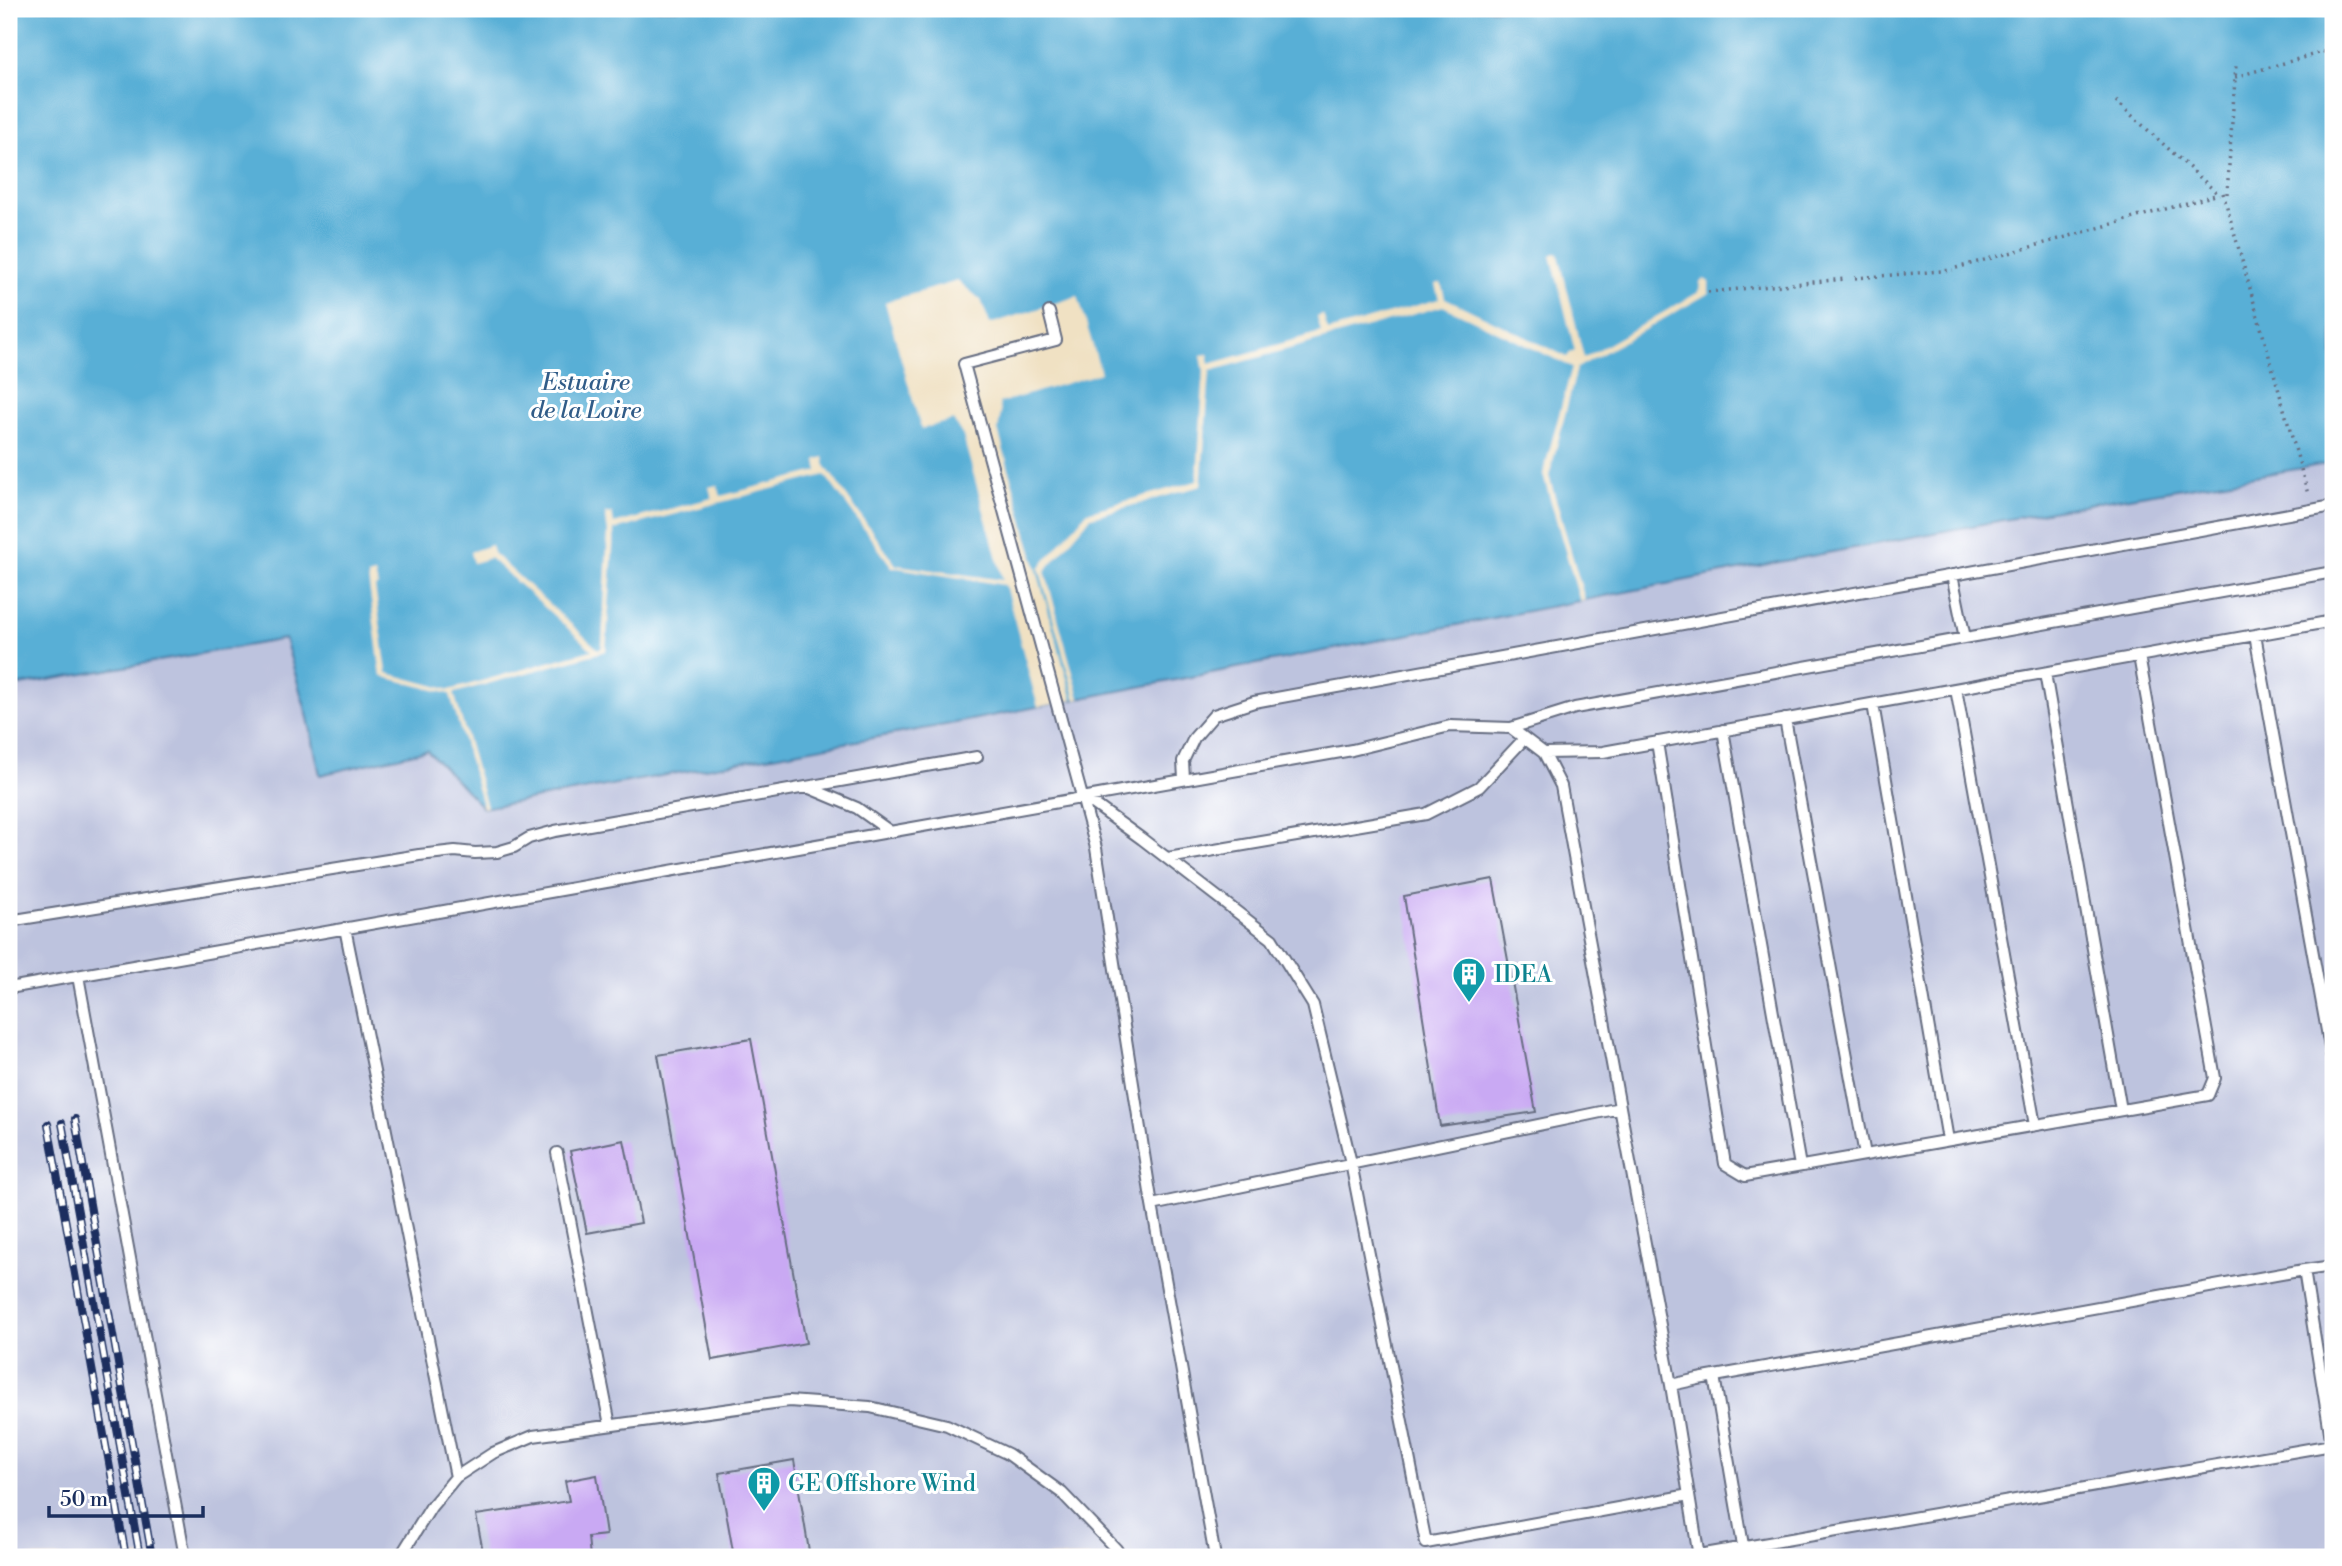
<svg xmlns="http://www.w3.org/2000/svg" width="2342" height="1566" font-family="'Libre Bodoni',serif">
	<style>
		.industrial { fill: #bdc3de }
		.water { fill: #59afd6; stroke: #3a6f9a; stroke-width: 2 }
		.pier { fill: #f0e1c3 }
		.building { fill: #c9a9f3 }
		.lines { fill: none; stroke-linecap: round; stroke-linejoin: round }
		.service-casing { stroke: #666d81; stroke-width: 14 }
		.path { stroke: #666d81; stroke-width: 3.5; stroke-dasharray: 2 5; stroke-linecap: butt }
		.service { stroke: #fff; stroke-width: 10 }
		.rail-casing { stroke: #1b2f5e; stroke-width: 8 }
		.rail { stroke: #fff; stroke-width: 5; stroke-dasharray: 16; stroke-linecap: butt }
		.labels { text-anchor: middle; stroke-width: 6; stroke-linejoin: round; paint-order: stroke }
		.culture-label { font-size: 23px; fill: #0d838f; stroke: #fff; text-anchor: start }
		.water-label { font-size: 24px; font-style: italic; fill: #315c88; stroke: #fff }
	</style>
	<rect width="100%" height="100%" fill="#fff"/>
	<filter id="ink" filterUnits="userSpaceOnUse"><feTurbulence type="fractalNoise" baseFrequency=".0143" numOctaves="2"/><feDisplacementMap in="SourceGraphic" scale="14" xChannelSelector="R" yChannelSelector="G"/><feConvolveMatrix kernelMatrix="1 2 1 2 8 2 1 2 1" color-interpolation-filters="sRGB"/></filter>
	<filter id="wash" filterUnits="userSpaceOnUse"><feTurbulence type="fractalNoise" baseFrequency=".00686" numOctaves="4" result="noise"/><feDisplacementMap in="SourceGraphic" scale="28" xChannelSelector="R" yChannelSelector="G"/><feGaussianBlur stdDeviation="1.57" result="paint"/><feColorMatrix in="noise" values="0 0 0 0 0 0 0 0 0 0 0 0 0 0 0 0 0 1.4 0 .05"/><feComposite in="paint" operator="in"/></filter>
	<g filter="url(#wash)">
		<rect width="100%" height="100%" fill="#f0e1c3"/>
		<path class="industrial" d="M2333,463V1557H9V687L285,639L308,718L321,775L427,750L945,725L1779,562L2105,501Z"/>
		<path class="water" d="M9,9H2333V463L2105,501L1779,562L945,725L483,808L427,750L320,775L308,718L285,639L9,687Z"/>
		<path class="pier" d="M1558,252L1584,358L1699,292L1700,282L1704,279L1709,282V293L1577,368L1549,476L1585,600L1580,601L1543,474L1572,367L1443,306L1210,371L1201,486L1091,517L1045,571L1080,699L1076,700L1039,568L1087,512L1197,481L1204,371L1201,355L1208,354L1210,364L1321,332L1317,317L1323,315L1328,331L1439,299L1435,284L1441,283L1445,298L1567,357L1570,353L1575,351L1551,255Z
			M958,281L981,300L990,324L1078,296L1101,373L999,403L1001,412L998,430L1073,700L1038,707L1005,585L892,567L825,475L614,530L606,651L454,693L487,807L483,808L450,694L381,676L368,576L375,574L378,586L375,587L387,673L450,690L592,650L490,558L473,563L470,552L491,545L493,553L598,649L602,647L608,531L605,514L612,513L614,524L712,498L709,487L717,485L721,496L818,471L816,460L824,457L826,467L896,565L1003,580L963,436L953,420L921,429L885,302Z"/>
		<g id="blocks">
			<path class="building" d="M1493,879L1536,1112L1440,1126L1404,896Z
				M751,1039L806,1343L712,1360L658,1055Z
				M624,1140L641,1223L587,1233L570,1151Z
				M794,1460L810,1557H734L719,1473Z
				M597,1475L606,1535L588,1537L590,1557H484L476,1515L569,1501L565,1481Z"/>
		</g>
	</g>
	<g filter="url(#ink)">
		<use href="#blocks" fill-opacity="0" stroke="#666d81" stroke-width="2"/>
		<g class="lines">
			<defs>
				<path id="service" d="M1049,312L1056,340L964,364L1096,848L1152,1205L1215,1557
					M1952,575L1965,638
					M2255,635L2333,1064
					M2045,673L2121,1110
					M1956,689L2035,1125
					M1873,704L1948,1140
					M1785,719L1865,1155
					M1511,728L1575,708L2333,572
					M1723,730L1800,1166
					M1657,742L1725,1164L1745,1176L2208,1095L2215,1078L2139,656
					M1544,753L1603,752L2333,621
					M1184,779L1183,761L1194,738L1214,715L1254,702L2333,506
					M807,787L857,808L888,830
					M1083,796L1142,839L1272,939L1313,1005L1351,1163L1426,1543L1689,1495
					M1168,858L1426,814L1479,787L1524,739
					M9,921L419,855L455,851L475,853L497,852L514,847L529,838L555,831L977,757
					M345,928L456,1477
					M78,976L185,1557
					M9,988L1352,750L1450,726L1511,728L1544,753L1561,786L1671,1385L1699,1557
					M557,1153L610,1425
					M1152,1205L1620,1108
					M2304,1270L2333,1266
					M1714,1376L1745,1557
					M1671,1385L1698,1379L2304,1270L2332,1445L1699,1555
					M400,1557L431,1507L456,1477L493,1453L533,1436L789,1401L870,1407L947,1425L1008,1454L1062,1493L1116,1549L1121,1557"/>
			</defs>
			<use href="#service" class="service-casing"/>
			<path class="path" d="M2235,77L2333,49
				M2116,101L2217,193
				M2223,193L2308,494
				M2227,194L2236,65
				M1956,268L2219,194
				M1855,278L1953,270
				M1708,292L1845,279"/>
			<use href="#service" class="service"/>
			<defs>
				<path id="rail" d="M75,1119L152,1557
					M62,1123L140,1557
					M48,1124L126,1557"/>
			</defs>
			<use href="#rail" class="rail-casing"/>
			<use href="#rail" class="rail"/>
		</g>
	</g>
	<defs>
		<symbol id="building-pin" viewBox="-11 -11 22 30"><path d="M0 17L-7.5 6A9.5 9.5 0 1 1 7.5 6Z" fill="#0f9aa8" stroke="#fff"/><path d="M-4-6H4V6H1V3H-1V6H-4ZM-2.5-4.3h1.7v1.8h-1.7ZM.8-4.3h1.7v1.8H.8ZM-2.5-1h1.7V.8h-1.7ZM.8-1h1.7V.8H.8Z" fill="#fff"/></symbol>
	</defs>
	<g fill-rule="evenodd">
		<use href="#building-pin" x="1450" y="955" width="38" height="52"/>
		<use href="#building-pin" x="745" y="1464" width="38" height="52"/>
	</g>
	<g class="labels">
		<g class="culture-label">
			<text x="1494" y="982">IDEA</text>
			<text x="788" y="1491">GE Offshore Wind</text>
		</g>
		<g class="water-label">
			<text x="586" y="390">Estuaire<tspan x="586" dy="28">de la Loire</tspan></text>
		</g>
	</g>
	<rect width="2342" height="1566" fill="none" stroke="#fff" stroke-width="35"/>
	<path d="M49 1506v10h154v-10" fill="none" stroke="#1b2f5e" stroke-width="3.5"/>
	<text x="60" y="1506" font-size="21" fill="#1b2f5e" stroke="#ffffff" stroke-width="5" paint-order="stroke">50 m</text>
</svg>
